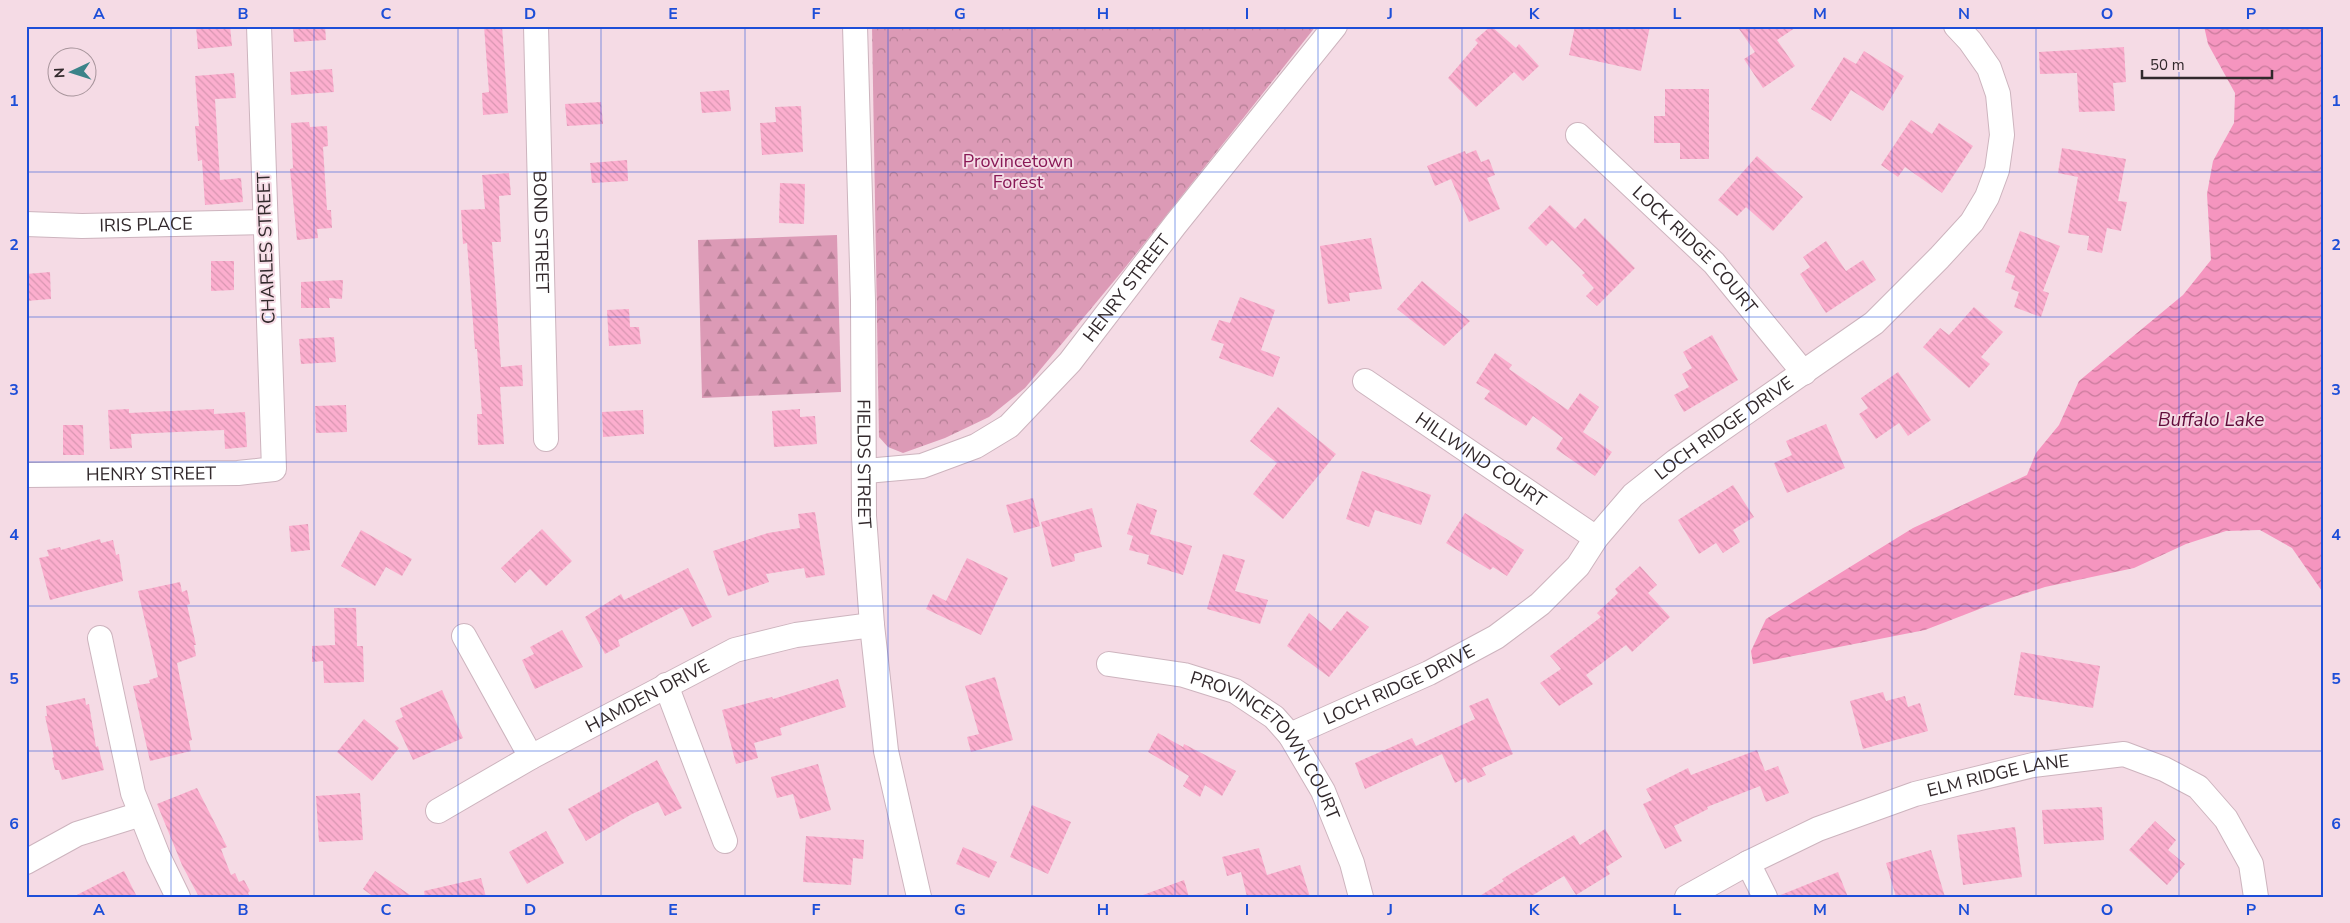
<svg xmlns="http://www.w3.org/2000/svg" width="2350" height="923" font-family="'Nunito Sans',sans-serif">
	<style>
		.forest { fill: url(#forest-firs) }
		.park { fill: url(#park-crowns) }
		.water { fill: url(#water-waves) }
		.building { fill: url(#building-back-hatch) }
		.lines { fill: none; stroke-linecap: round; stroke-linejoin: round }
		.minor-casing { stroke: #cdb4be; stroke-width: 26 }
		.minor { stroke: #fff; stroke-width: 24 }
		.grid { fill: none; stroke: #1d4ed8; stroke-width: 1; stroke-opacity: 0.55 }
		.labels { text-anchor: middle; stroke-width: 4; stroke-linejoin: round; paint-order: stroke }
		.park-label { font-size: 18px; fill: #881956; stroke: #f5dbe5 }
		.street-label { font-size: 18px; fill: #32292c; stroke: #f5dbe5 }
		.water-label { font-size: 19px; font-style: italic; fill: #610c3b; stroke: #f5dbe5 }
		.neatline { fill: none; stroke: #1d4ed8; stroke-width: 2 }
		.grid-label { font-size: 16px; text-anchor: middle; font-weight: bold; fill: #1d4ed8 }
	</style>
	<defs>
		<pattern id="forest-firs" width="22" height="20" patternUnits="userSpaceOnUse" patternTransform="scale(1.25)"><rect width="22" height="20" fill="#dc9ab6"/><path d="M5 1l3.5 6h-7zM16 11l3.5 6h-7z" fill="#b37e94"/></pattern>
		<pattern id="park-crowns" width="20" height="18" patternUnits="userSpaceOnUse" patternTransform="scale(1.25)"><rect width="20" height="18" fill="#dc9ab6"/><path d="M2 6a3 3 0 1 1 6 0M12 15a3 3 0 1 1 6 0" fill="none" stroke="#b37e94"/></pattern>
		<pattern id="water-waves" width="16" height="10" patternUnits="userSpaceOnUse" patternTransform="scale(1.25)"><rect width="16" height="10" fill="#f595bf"/><path d="M0 5q4-4 8 0t8 0" fill="none" stroke="#c77a9b"/></pattern>
		<pattern id="building-back-hatch" width="6" height="6" patternUnits="userSpaceOnUse" patternTransform="scale(1.25)"><rect width="6" height="6" fill="#fcaece"/><path d="M-1 5l2 2M0 0l6 6M5-1l2 2" fill="none" stroke="#d896b1"/></pattern>
	</defs>
	<rect width="100%" height="100%" fill="#f5dbe5"/>
	<path class="forest" d="M837,235L841,392L702,398L698,240Z"/>
	<path class="park" d="M872,26H1316L1124,269L1025,388L989,417L945,438L903,453L888,447L879,437Z"/>
	<path class="water" d="M2204,26H2324V594L2292,548L2260,530L2226,531L2186,544L2134,568L2045,587L1995,603L1925,630L1753,664L1751,651L1766,619L1913,528L2027,475L2036,453L2059,425L2079,381L2183,295L2211,260L2207,194L2213,161L2234,123L2235,93L2208,44Z"/>
	<path class="building" d="M196,26H230L232,46L198,49Z
		M293,26H325L326,40L294,42Z
		M484,26H502L508,113L483,115L482,93L489,92Z
		M1491,26L1516,48L1519,44L1539,66L1523,81L1514,72L1476,107L1448,78L1478,43L1475,40Z
		M1575,26H1650L1641,71L1569,55Z
		M1737,26H1798L1777,40L1795,66L1763,88L1744,59L1755,52Z
		M2124,47L2126,82L2113,83L2115,111L2079,112L2077,73L2040,74L2039,52Z
		M1864,51L1904,76L1883,111L1851,90L1831,121L1811,109L1844,57L1856,64Z
		M332,69L334,92L291,95L290,72Z
		M234,73L236,98L215,99L220,180L241,178L243,202L205,205L202,160L198,161L195,126H199L195,76Z
		M1665,89H1709V159H1680V143H1654V116H1665Z
		M729,90L731,111L702,113L700,92Z
		M601,102L603,124L567,126L565,104Z
		M801,106L803,152L762,155L760,123L776,122L775,107Z
		M1911,120L1932,134L1939,123L1973,146L1942,193L1905,167L1898,177L1881,165Z
		M309,122L310,127L327,126L328,146L323,147L327,210H331L332,228L317,229L318,238L297,240L290,169L293,168L291,123Z
		M2062,148L2126,159L2118,201L2127,202L2121,231L2107,228L2102,253L2087,250L2089,236L2068,233L2078,177L2058,173Z
		M1476,150L1481,162L1489,159L1495,175L1487,178L1500,209L1469,222L1451,179L1435,186L1427,166L1465,151L1466,154Z
		M1757,156L1803,197L1773,231L1746,207L1737,216L1718,200Z
		M627,160L628,181L592,183L590,163Z
		M509,173L511,195L499,196L501,242H492L501,367L522,365L523,386L500,387L504,444L478,445L477,414H482L477,349H475L467,243L463,244L461,210L485,209L482,175Z
		M780,183L805,184L804,224L779,223Z
		M1550,205L1575,229L1585,218L1635,268L1597,306L1586,296L1594,288L1582,275L1585,273L1552,240L1546,246L1528,228Z
		M2020,231L2060,246L2043,291L2049,293L2041,317L2014,307L2019,292L2011,289L2015,276L2005,272Z
		M1371,238L1382,289L1349,293L1350,301L1328,304L1320,246Z
		M1826,241L1846,271L1863,260L1876,280L1826,313L1800,274L1810,267L1803,257Z
		M211,261H234V290L211,291Z
		M50,272L51,299L26,301V274Z
		M343,280L342,299L329,298L330,308H301V282Z
		M1422,281L1470,321L1444,346L1397,309Z
		M1240,297L1275,310L1261,350L1280,357L1273,377L1219,358L1224,344L1211,340L1219,320L1230,323Z
		M1974,307L2003,332L1981,357L1990,364L1969,388L1923,347L1940,328L1949,335Z
		M629,309L630,327H639L641,344L609,346L607,310Z
		M1712,335L1738,380L1684,412L1674,395L1689,387L1682,374L1692,368L1683,352Z
		M334,337L336,362L301,364L299,339Z
		M1495,353L1512,365L1509,369L1568,410L1580,393L1599,407L1583,432L1612,452L1595,476L1556,449L1563,438L1533,416L1526,426L1484,399L1490,391L1476,383Z
		M1898,372L1931,420L1908,436L1899,423L1876,439L1859,414L1868,408L1861,398Z
		M346,405L347,432L316,433L315,406Z
		M1278,407L1336,454L1283,519L1253,494L1277,463L1250,441Z
		M129,409V413L214,409V414L245,412L247,447L225,449L224,430L131,434L132,448L110,449L108,410Z
		M800,409V417L815,416L817,444L774,447L772,411Z
		M643,410L644,434L603,437L602,412Z
		M1826,424L1845,468L1787,493L1774,463L1792,455L1786,441Z
		M63,425H83L84,455H63Z
		M1362,471L1431,495L1421,525L1375,510L1369,527L1346,519Z
		M1733,485L1754,517L1733,530L1740,542L1723,553L1716,543L1699,554L1678,520Z
		M1033,498L1040,526L1014,533L1006,505Z
		M1137,503L1157,510L1150,534L1192,546L1183,575L1147,564L1149,555L1129,550L1133,536L1127,534Z
		M1092,508L1102,547L1074,554L1075,561L1052,567L1041,522Z
		M815,512L825,575L806,578L804,568L766,574L769,582L728,596L713,551L768,533L800,528L798,514Z
		M1465,513L1524,550L1507,576L1493,567L1490,570L1446,543Z
		M308,524L310,550L291,552L289,526Z
		M542,529L572,561L546,586L530,569L515,583L501,568Z
		M361,530L412,559L402,576L386,567L375,586L341,566Z
		M100,539L101,543L113,540L116,555L119,554L123,581L50,600L39,558L49,556L47,550L60,547L61,550Z
		M1223,554L1245,560L1235,591L1268,600L1260,624L1207,609Z
		M967,558L1008,578L981,635L926,609L933,594L946,601Z
		M1640,566L1657,585L1648,593L1670,617L1632,652L1626,645L1586,675L1593,684L1559,706L1540,683L1561,669L1550,656L1601,617L1597,613L1618,593L1615,589Z
		M688,568L712,617L692,627L682,607L618,640L620,646L605,654L585,617L621,594L624,600Z
		M180,582L182,592L187,590L190,604L187,605L196,645H194L196,656L177,663L192,740L189,741L191,751L150,761L133,686L150,683L149,680L158,677L138,591Z
		M334,608H356L357,646H363L364,682L324,683L323,661L312,662V646L335,645Z
		M1347,611L1369,627L1329,677L1287,646L1309,613L1331,631Z
		M562,630L583,667L535,689L522,660L534,654L530,647Z
		M2021,652L2100,666L2093,708L2014,695Z
		M995,677L1013,740L971,752L967,737L979,734L965,686Z
		M838,679L846,707L780,728L782,735L754,743L758,758L736,764L722,710L772,697L773,699Z
		M442,690L463,738L413,760L395,721L403,717L400,708Z
		M1883,692L1886,701L1905,696L1908,707L1920,703L1928,731L1863,749L1850,701Z
		M85,698L86,705L89,704L96,747L98,746L104,770L62,780L59,770H55L52,758L54,757L45,716H47L46,706Z
		M1488,698L1513,754L1482,768L1486,775L1468,783L1465,778L1455,783L1442,754L1365,789L1355,763L1412,738L1416,746L1475,719L1469,706Z
		M364,719L399,748L372,781L337,752Z
		M1158,733L1183,747L1184,744L1236,771L1222,796L1205,785L1200,797L1183,786L1189,776L1148,752Z
		M1757,750L1765,771L1778,766L1789,793L1766,802L1760,786L1707,807L1708,809L1674,826L1682,841L1665,849L1643,804L1652,800L1646,789L1688,768L1691,775Z
		M657,760L682,808L665,816L658,802L632,814L586,841L568,809Z
		M818,764L831,810L800,819L793,794L777,798L771,777Z
		M197,788L227,847L221,849L231,875L235,873L239,882L244,880L250,891L248,893L250,897H199L182,865L157,804Z
		M360,793L363,840L319,842L316,796Z
		M1032,805L1071,822L1048,874L1010,857Z
		M2102,807L2104,840L2044,844L2042,810Z
		M2155,821L2176,840L2168,850L2185,864L2167,885L2129,850Z
		M2015,827L2022,877L1963,885L1957,835Z
		M1605,829L1622,857L1606,867L1610,874L1576,895L1564,876L1530,897H1478L1504,881L1502,879L1574,835L1580,845Z
		M546,831L564,863L527,884L509,852Z
		M806,836L864,840L863,859L853,858L851,885L803,882Z
		M963,847L997,862L989,878L956,864Z
		M1259,848L1267,875L1300,865L1310,897H1247L1241,872L1227,876L1222,857Z
		M1931,850L1945,897H1896L1886,863Z
		M124,871L137,897H73L102,882Z
		M375,871L413,897H374L363,889Z
		M1838,872L1848,897H1779L1778,896Z
		M481,878L486,897H425L424,891Z
		M1184,880L1189,897H1144L1143,895Z"/>
	<g class="lines">
		<defs>
			<g id="minor">
				<path id="s1" d="M536,26L546,439"/>
				<path id="s2" d="M855,26L863,300L864,516L872,625L886,751L919,897"/>
				<path id="s3" d="M1578,135L1714,263L1804,373"/>
				<path id="s4" d="M26,224L82,226L265,222"/>
				<path id="s5" d="M1365,381L1596,538"/>
				<path id="s6" d="M866,471L922,466L976,446L1009,426L1070,362L1175,225L1335,26"/>
				<path id="s7" d="M26,475L238,473L274,469L259,26"/>
				<path d="M464,636L531,757"/>
				<path d="M100,638L133,793L158,856L178,897"/>
				<path id="s8" d="M1109,664L1184,675L1235,691L1274,717L1290,735L1323,791L1352,863L1361,897"/>
				<path d="M666,685L725,841"/>
				<path id="s9" d="M1290,735L1429,673L1496,637L1540,604L1578,566L1596,538L1633,495L1676,461L1874,323L1939,258L1972,222L1987,197L1997,170L2002,135L1998,94L1989,68L1970,41L1956,26"/>
				<path id="s10" d="M438,811L531,757L735,650L796,635L872,625"/>
				<path d="M26,862L77,834L141,814"/>
				<path d="M1748,863L1765,897"/>
				<path id="s11" d="M1687,897L1748,863L1818,829L1915,794L2033,765L2124,754L2164,769L2198,787L2226,819L2251,864L2256,897"/>
			</g>
		</defs>
		<use href="#minor" class="minor-casing"/>
		<use href="#minor" class="minor"/>
	</g>
	<path class="grid" d="M171,26V897M314,26V897M458,26V897M601,26V897M745,26V897M888,26V897M1032,26V897M1175,26V897M1318,26V897M1462,26V897M1605,26V897M1749,26V897M1892,26V897M2036,26V897M2179,26V897M26,172H2324M26,317H2324M26,462H2324M26,606H2324M26,751H2324"/>
	<g class="labels">
		<g class="park-label">
			<text x="1018" y="167">Provincetown<tspan x="1018" dy="21">Forest</tspan></text>
		</g>
		<g class="street-label">
			<text dy="6" stroke="none"><textPath href="#s4" startOffset="120">IRIS PLACE</textPath></text>
			<text dy="6" stroke="none"><textPath href="#s1" startOffset="206">BOND STREET</textPath></text>
			<text transform="translate(266 248) rotate(-92)" y="6">CHARLES STREET</text>
			<text dy="6" stroke="none"><textPath href="#s3" startOffset="164">LOCK RIDGE COURT</textPath></text>
			<text dy="6" stroke="none"><textPath href="#s6" startOffset="334">HENRY STREET</textPath></text>
			<text dy="6" stroke="none"><textPath href="#s9" startOffset="540">LOCH RIDGE DRIVE</textPath></text>
			<text dy="6" stroke="none"><textPath href="#s5" startOffset="140">HILLWIND COURT</textPath></text>
			<text dy="6" stroke="none"><textPath href="#s2" startOffset="438">FIELDS STREET</textPath></text>
			<text dy="6" stroke="none"><textPath href="#s7" startOffset="125">HENRY STREET</textPath></text>
			<text dy="6" stroke="none"><textPath href="#s9" startOffset="120">LOCH RIDGE DRIVE</textPath></text>
			<text dy="6" stroke="none"><textPath href="#s10" startOffset="239">HAMDEN DRIVE</textPath></text>
			<text dy="6" stroke="none"><textPath href="#s8" startOffset="189">PROVINCETOWN COURT</textPath></text>
			<text dy="6" stroke="none"><textPath href="#s11" startOffset="336">ELM RIDGE LANE</textPath></text>
		</g>
		<g class="water-label">
			<text x="2211" y="426">Buffalo Lake</text>
		</g>
	</g>
	<rect width="2350" height="923" fill="none" stroke="#f5dbe5" stroke-width="55"/>
	<g transform="translate(72 72) rotate(266)"><circle r="24" fill="#f5dbe5" stroke="#a7949b"/>
	<path d="M0-4L9 19L0 12L-9 19Z" fill="#3b8389"/>
	<text y="-8" font-size="14" font-weight="bold" text-anchor="middle" fill="#32292c">N</text>
	</g>
	<path d="M2142 70v8h130v-8" fill="none" stroke="#32292c" stroke-width="2.5"/>
	<text x="2150" y="70" font-size="15" fill="#32292c" stroke="#f5dbe5" stroke-width="4" paint-order="stroke">50 m</text>
	<rect x="28" y="28" width="2294" height="868" class="neatline"/>
	<g class="grid-label">
		<text x="99" y="19">A</text>
		<text x="243" y="19">B</text>
		<text x="386" y="19">C</text>
		<text x="530" y="19">D</text>
		<text x="673" y="19">E</text>
		<text x="816" y="19">F</text>
		<text x="960" y="19">G</text>
		<text x="1103" y="19">H</text>
		<text x="1247" y="19">I</text>
		<text x="1390" y="19">J</text>
		<text x="1534" y="19">K</text>
		<text x="1677" y="19">L</text>
		<text x="1820" y="19">M</text>
		<text x="1964" y="19">N</text>
		<text x="2107" y="19">O</text>
		<text x="2251" y="19">P</text>
		<text x="14" y="106">1</text>
		<text x="2336" y="106">1</text>
		<text x="14" y="250">2</text>
		<text x="2336" y="250">2</text>
		<text x="14" y="395">3</text>
		<text x="2336" y="395">3</text>
		<text x="14" y="540">4</text>
		<text x="2336" y="540">4</text>
		<text x="14" y="684">5</text>
		<text x="2336" y="684">5</text>
		<text x="14" y="829">6</text>
		<text x="2336" y="829">6</text>
		<text x="99" y="915">A</text>
		<text x="243" y="915">B</text>
		<text x="386" y="915">C</text>
		<text x="530" y="915">D</text>
		<text x="673" y="915">E</text>
		<text x="816" y="915">F</text>
		<text x="960" y="915">G</text>
		<text x="1103" y="915">H</text>
		<text x="1247" y="915">I</text>
		<text x="1390" y="915">J</text>
		<text x="1534" y="915">K</text>
		<text x="1677" y="915">L</text>
		<text x="1820" y="915">M</text>
		<text x="1964" y="915">N</text>
		<text x="2107" y="915">O</text>
		<text x="2251" y="915">P</text>
	</g>
</svg>
